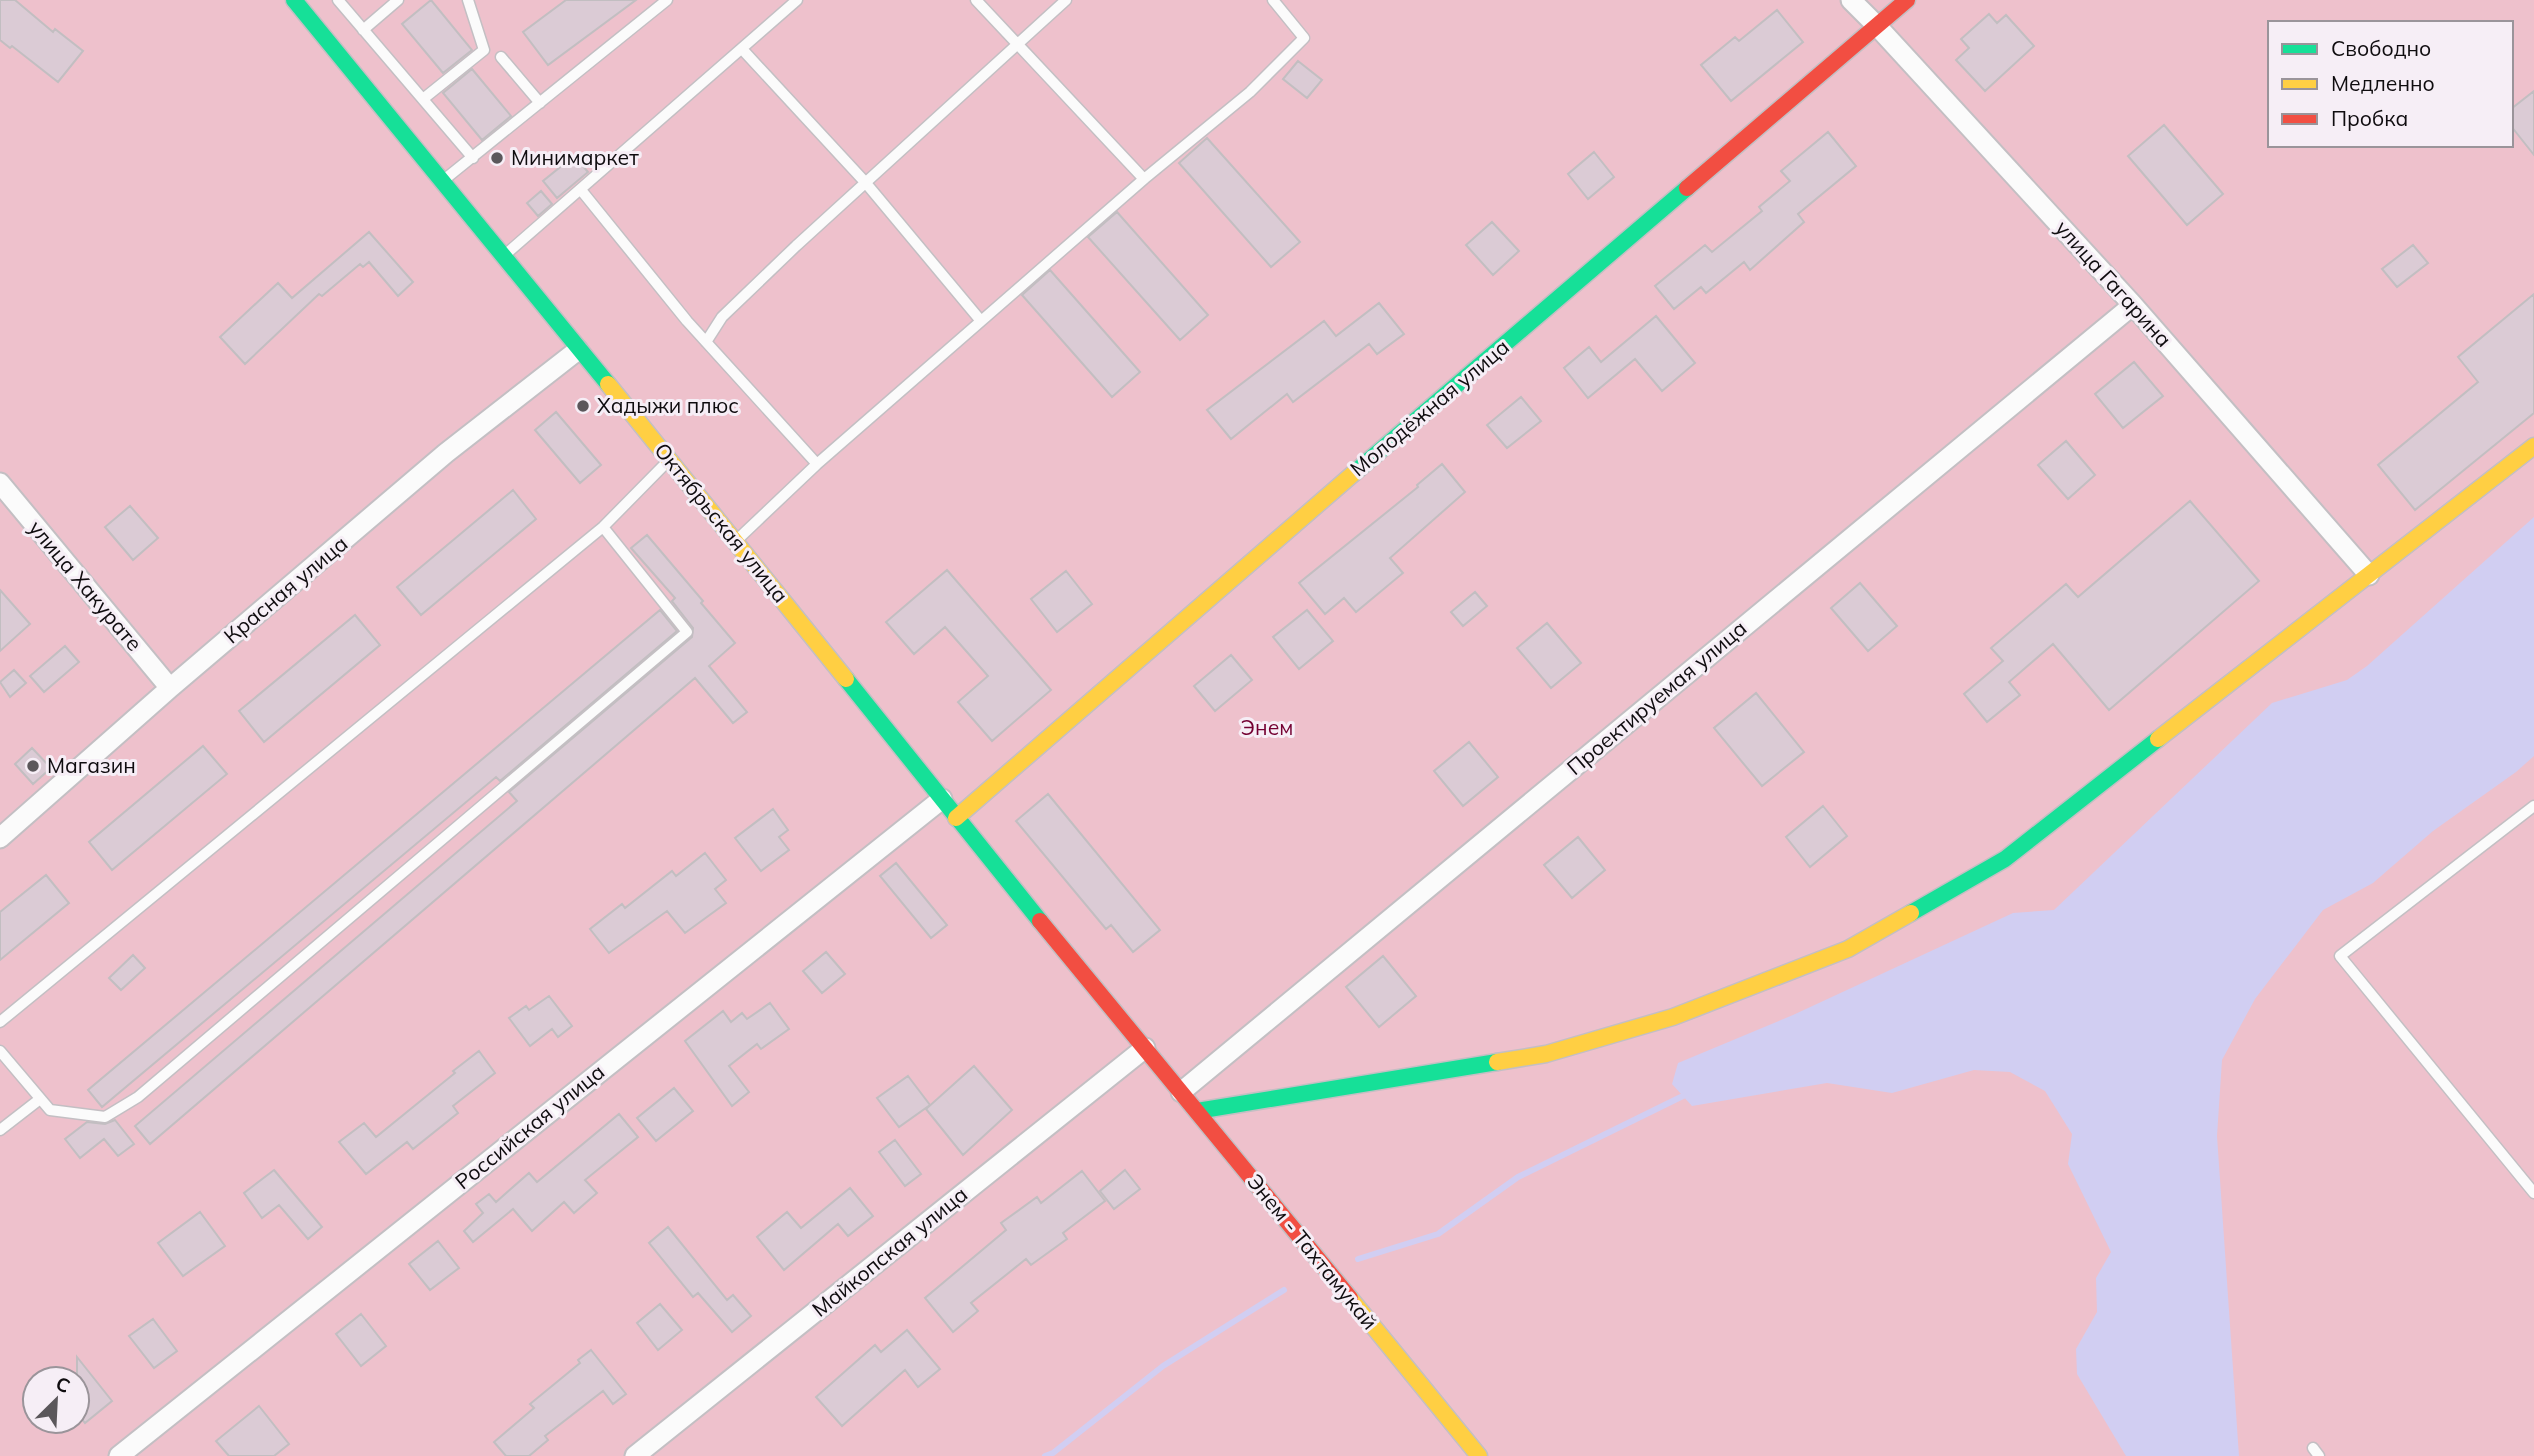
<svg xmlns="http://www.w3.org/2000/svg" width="2534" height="1456" font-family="Mulish,sans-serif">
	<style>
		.green { fill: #eec1cc; fill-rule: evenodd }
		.water { fill: #d1cef2 }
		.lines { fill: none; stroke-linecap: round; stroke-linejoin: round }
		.stream { stroke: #d1cef2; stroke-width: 6 }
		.building { fill: #dbcbd5; stroke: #c2bec1; stroke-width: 2 }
		.lane-casing { stroke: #c3bfc3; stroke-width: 13 }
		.street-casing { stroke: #c3bfc3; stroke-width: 23 }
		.fast-casing { stroke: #c3bfc3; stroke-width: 19 }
		.slow-casing { stroke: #c3bfc3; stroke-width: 19 }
		.jam-casing { stroke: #c3bfc3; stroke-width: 19 }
		.lane { stroke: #fbfbfb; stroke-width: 10 }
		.street { stroke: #fbfbfb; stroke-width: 19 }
		.fast { stroke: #16e098; stroke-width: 16 }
		.slow { stroke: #ffcf43; stroke-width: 16 }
		.jam { stroke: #f24e42; stroke-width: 16 }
		.poi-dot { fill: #5b575b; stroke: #f6eef6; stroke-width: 2.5 }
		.labels { text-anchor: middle; stroke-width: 6; stroke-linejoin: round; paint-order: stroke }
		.poi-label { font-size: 21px; fill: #0f0c0f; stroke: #f6eef6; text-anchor: start }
		.street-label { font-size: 21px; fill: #0f0c0f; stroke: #f6eef6 }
		.park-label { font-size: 21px; fill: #740032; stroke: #f6eef6 }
	</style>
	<rect width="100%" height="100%" fill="#e7e2e7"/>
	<path class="green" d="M0,0H2534V1456H0ZM2270,23H2511V145H2270ZM35,1379H77V1421H35Z"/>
	<path class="water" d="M2534,517V756L2516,772L2433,831L2373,883L2323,910L2255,999L2222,1060L2217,1136L2239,1456H2126L2077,1374L2076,1349L2097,1312L2096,1278L2111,1252L2068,1164L2072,1134L2045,1091L2010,1072L1974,1070L1892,1093L1827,1083L1692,1106L1672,1084L1678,1063L1793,1015L2013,913L2054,910L2272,703L2347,680L2367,666Z"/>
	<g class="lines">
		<path class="stream" d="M1358,1259L1438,1234L1518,1177L1689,1093
			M1045,1456L1053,1453L1163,1366L1284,1290"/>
	</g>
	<path class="building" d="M0,0H15L53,32L55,29L83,51L58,82L12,46L10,48L0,40Z
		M431,0L472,50L443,73L402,24Z
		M566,0H636L548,65L523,32Z
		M1777,10L1803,42L1731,101L1701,65L1735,37L1739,41Z
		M1989,14L1997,23L2006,15L2034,46L1985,91L1956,60L1969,48L1961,39Z
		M1298,61L1322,80L1307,98L1283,79Z
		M472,69L511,116L482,140L443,93Z
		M2534,91V155L2511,126V109Z
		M2164,125L2223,194L2187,225L2128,156Z
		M1828,132L1856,166L1798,214L1804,222L1750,270L1744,262L1706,293L1701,287L1674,309L1655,286L1705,245L1712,252L1762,211L1759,207L1790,181L1781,171Z
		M1207,138L1300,242L1271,267L1179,163Z
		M1594,152L1614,177L1588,199L1568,174Z
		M574,156L588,172L557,198L543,181Z
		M541,191L552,204L538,216L527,203Z
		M1117,212L1208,315L1180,340L1088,237Z
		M1492,222L1519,251L1493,275L1466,245Z
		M369,232L413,282L398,296L369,262L363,267L360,264L322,296L319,294L245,364L220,337L278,283L292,298Z
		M2413,245L2428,263L2397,287L2382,269Z
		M1050,270L1140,372L1112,397L1022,295Z
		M2534,294V413L2415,510L2378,465L2478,382L2458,357Z
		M1379,303L1404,334L1377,354L1369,344L1293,402L1287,394L1231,439L1207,410L1324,321L1336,336Z
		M1656,316L1695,363L1662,391L1635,359L1588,398L1564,368L1589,347L1601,362Z
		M2134,362L2163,396L2123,428L2095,394Z
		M1521,397L1541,421L1507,448L1487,425Z
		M556,412L601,465L580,483L535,430Z
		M2066,441L2095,475L2068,499L2038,465Z
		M1442,464L1465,492L1390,558L1403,573L1356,612L1344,598L1325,614L1299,583L1418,487L1417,485Z
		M513,490L536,519L421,615L397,587Z
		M2190,501L2259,581L2109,710L2053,644L2009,682L2020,695L1987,722L1964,694L2003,661L1991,648L2066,584L2078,597Z
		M130,506L158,538L133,560L105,527Z
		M647,535L703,601L701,603L735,643L709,666L747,712L733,723L695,678L150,1144L135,1126L517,801L509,792L692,637L693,628L672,601L675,598L631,548Z
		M947,570L1051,690L992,741L958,702L988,676L945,627L914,654L886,622Z
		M1066,571L1092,604L1057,632L1031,599Z
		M1860,583L1897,626L1868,651L1831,608Z
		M0,590L30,624L0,651Z
		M1475,592L1487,606L1463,626L1451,612Z
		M660,610L677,631L500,781L496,777L102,1107L88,1090Z
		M1307,610L1333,641L1299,669L1273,637Z
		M355,615L380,645L264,742L239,711Z
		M1547,623L1581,663L1551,688L1517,648Z
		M65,646L79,662L44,692L30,676Z
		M1231,655L1252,680L1215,711L1194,686Z
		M14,670L26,683L10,697L0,682Z
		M1756,693L1804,752L1762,786L1714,728Z
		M1469,742L1498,777L1463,806L1434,771Z
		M203,746L227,774L112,870L89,842Z
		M32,748L51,768L33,784L15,764Z
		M1048,794L1160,930L1133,952L1111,925L1106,929L1016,821Z
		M1823,806L1847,836L1810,867L1786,837Z
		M773,809L788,830L779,837L789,850L761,871L735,838Z
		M1578,837L1605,870L1572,898L1544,865Z
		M705,853L726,880L715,889L726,903L685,933L667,911L609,953L590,929L622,904L625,908L672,871L676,876Z
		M896,863L947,925L931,938L880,876Z
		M46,875L69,903L0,960V912Z
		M826,952L845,974L822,993L803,971Z
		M133,955L145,968L121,990L109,978Z
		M1383,956L1416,996L1379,1027L1346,987Z
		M549,996L572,1026L558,1037L552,1029L530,1046L509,1018L526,1006L529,1010Z
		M770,1003L789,1029L761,1049L757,1044L729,1066L749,1092L732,1106L685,1041L723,1011L731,1022L742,1013L747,1019Z
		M479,1051L495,1073L453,1106L458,1113L413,1149L407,1142L366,1174L339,1142L364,1123L376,1137L455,1073L453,1071Z
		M974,1066L1012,1110L963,1155L926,1109Z
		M908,1076L930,1105L899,1127L877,1098Z
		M674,1088L693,1111L656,1141L637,1118Z
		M619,1114L638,1137L585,1180L597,1193L574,1213L564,1202L532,1231L513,1209L473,1242L464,1231L483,1213L476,1204L489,1194L496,1202L529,1173L537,1182Z
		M115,1120L134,1144L118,1156L104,1139L80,1158L65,1139L87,1122L105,1124Z
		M895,1140L921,1174L905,1186L879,1152Z
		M274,1170L322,1227L308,1239L279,1205L262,1218L244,1193Z
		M1125,1170L1140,1189L1114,1209L1100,1191Z
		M1082,1171L1105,1201L1063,1233L1067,1239L1031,1265L1026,1259L971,1303L978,1311L953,1332L925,1298L1006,1230L1001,1223L1037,1197L1041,1203Z
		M850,1188L873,1216L848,1236L838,1224L784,1270L757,1237L787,1212L801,1228Z
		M200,1212L225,1246L183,1276L158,1243Z
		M668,1227L727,1300L733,1295L751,1316L732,1332L698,1293L693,1297L649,1243Z
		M438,1241L459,1268L430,1290L409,1264Z
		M660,1304L682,1330L658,1350L637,1323Z
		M361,1314L386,1346L361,1366L336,1334Z
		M153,1319L177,1351L154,1368L129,1336Z
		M907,1330L940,1369L918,1387L905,1370L842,1426L816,1397L875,1345L881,1352Z
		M591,1350L626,1394L613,1404L603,1391L545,1436L548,1440L529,1456H506L494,1442L534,1408L530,1404L580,1363L578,1360Z
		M77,1357L112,1401L85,1423L77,1413Z
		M259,1406L289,1444L274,1456H229L216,1441Z"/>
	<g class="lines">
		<defs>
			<path id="lane" d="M338,0L473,158
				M976,0L1144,179
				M363,30L398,0
				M742,49L865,182L981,321
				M501,57L540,103
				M423,99L484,50L468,0
				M445,179L667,0
				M581,190L687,321L817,464
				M506,254L797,0
				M706,342L722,317L796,246L1066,0
				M739,538L817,464L1144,179L1250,92L1304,38L1273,0
				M2534,806L2340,956L2534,1193
				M0,1022L603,527L669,460
				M0,1051L50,1110L105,1117L138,1097L687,632L603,527
				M0,1130L40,1099
				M2313,1448L2319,1456"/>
			<path id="street" d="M1851,0L1877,26L2133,305L2369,575
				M0,483L170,688
				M0,838L170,688L446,453L578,350
				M1181,1092L2133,305
				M119,1456L942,799
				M635,1456L1145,1048"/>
			<path id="fast" d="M294,0L608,384
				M1354,473L1687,188
				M846,679L1040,921
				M1911,913L2005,859L2158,739
				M1197,1111L1497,1062"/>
			<path id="slow" d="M608,384L846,679
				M2158,739L2534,446
				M956,818L1354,473
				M1497,1062L1546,1054L1673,1017L1848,949L1911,913
				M1350,1298L1479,1456"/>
			<path id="jam" d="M1687,188L1907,0
				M1040,921L1350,1298"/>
		</defs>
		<use href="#lane" class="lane-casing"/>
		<use href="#street" class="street-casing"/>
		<use href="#fast" class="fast-casing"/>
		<use href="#slow" class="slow-casing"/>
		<use href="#jam" class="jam-casing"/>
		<use href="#lane" class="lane"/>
		<use href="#street" class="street"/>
		<use href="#fast" class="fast"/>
		<use href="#slow" class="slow"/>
		<use href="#jam" class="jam"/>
	</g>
	<g class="poi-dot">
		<circle cx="497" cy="158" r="7"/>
		<circle cx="583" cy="406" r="7"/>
		<circle cx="33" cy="766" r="7"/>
	</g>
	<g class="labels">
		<g class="poi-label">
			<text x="511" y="165">Минимаркет</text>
			<text x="597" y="413">Хадыжи плюс</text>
			<text x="47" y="773">Магазин</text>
		</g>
		<g class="street-label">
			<text transform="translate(2113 284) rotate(48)" y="7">улица Гагарина</text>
			<text transform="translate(1430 408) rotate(-40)" y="7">Молодёжная улица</text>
			<text transform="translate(721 523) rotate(51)" y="7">Октябрьская улица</text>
			<text transform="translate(85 586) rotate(50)" y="7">улица Хакурате</text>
			<text transform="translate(286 590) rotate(-40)" y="7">Красная улица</text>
			<text transform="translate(1657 698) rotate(-40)" y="7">Проектируемая улица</text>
			<text transform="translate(530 1127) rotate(-39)" y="7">Российская улица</text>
			<text transform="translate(890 1252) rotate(-39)" y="7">Майкопская улица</text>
			<text transform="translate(1312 1252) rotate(51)" y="7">Энем - Тахтамукай</text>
		</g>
		<g class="park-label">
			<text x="1267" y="735">Энем</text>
		</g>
	</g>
	<rect x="2268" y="21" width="245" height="126" fill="#f6eef6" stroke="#9a949a" stroke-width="2"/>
	<rect x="2282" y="44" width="35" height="10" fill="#16e098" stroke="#9a949a" stroke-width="2"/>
	<text x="2331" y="56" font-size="21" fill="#0f0c0f">Свободно</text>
	<rect x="2282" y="79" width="35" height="10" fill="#ffcf43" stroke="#9a949a" stroke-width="2"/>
	<text x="2331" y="91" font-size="21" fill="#0f0c0f">Медленно</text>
	<rect x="2282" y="114" width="35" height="10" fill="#f24e42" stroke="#9a949a" stroke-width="2"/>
	<text x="2331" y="126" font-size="21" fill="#0f0c0f">Пробка</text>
	<g transform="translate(56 1400) rotate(24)"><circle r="33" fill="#f6eef6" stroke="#9a949a" stroke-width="2"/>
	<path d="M0-5L12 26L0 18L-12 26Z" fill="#5b575b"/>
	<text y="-10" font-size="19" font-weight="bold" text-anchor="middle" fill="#0f0c0f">С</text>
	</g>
</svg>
